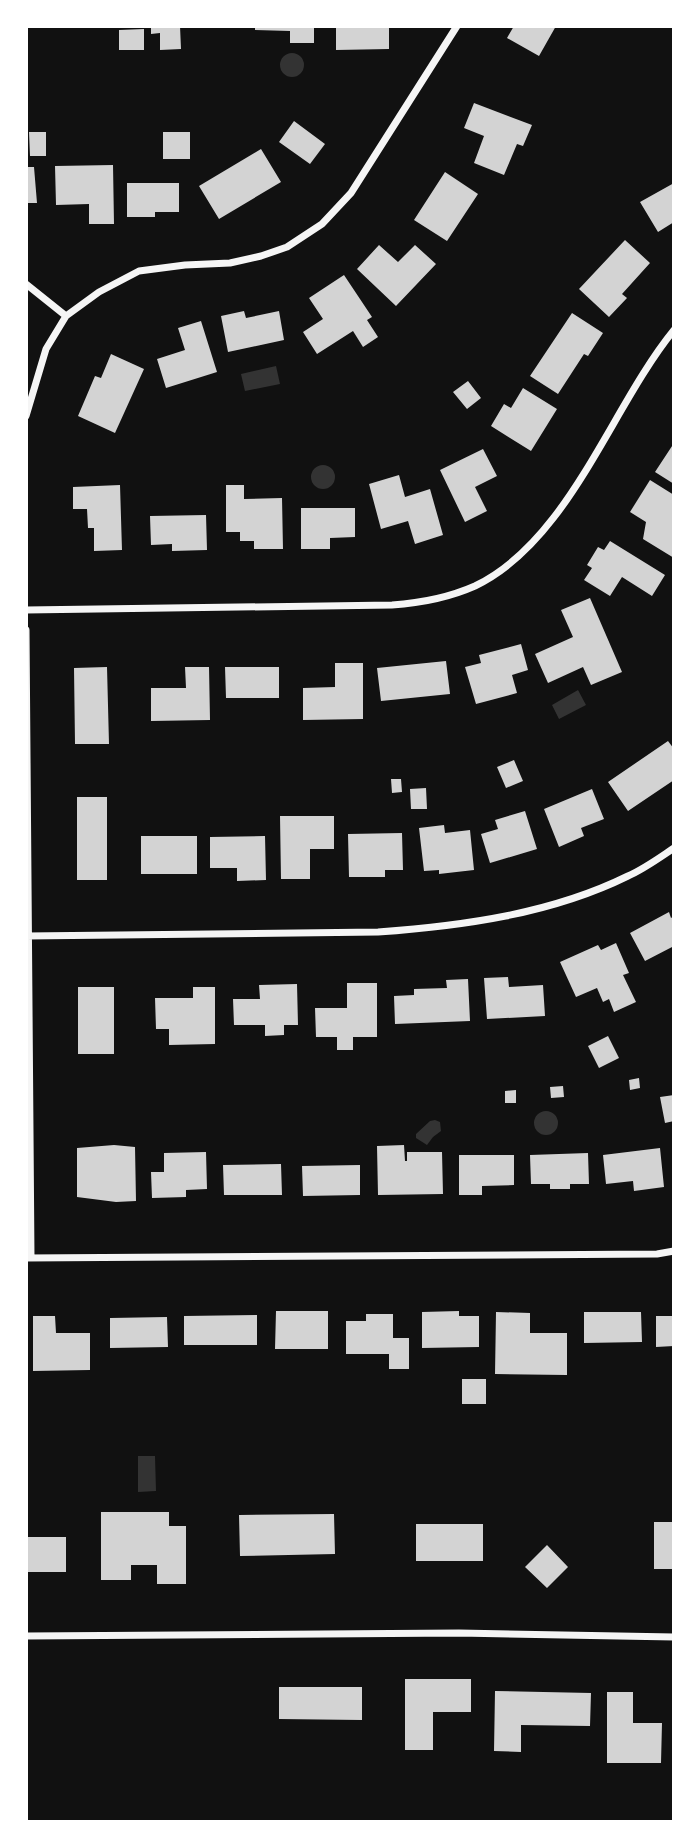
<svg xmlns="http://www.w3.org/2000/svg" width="700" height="1848" font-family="'Exo 2',sans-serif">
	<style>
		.water { fill: #333 }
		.building { fill: #d3d3d3 }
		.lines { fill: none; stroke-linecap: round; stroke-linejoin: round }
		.minor { stroke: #f5f5f5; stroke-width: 7 }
	</style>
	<rect width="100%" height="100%" fill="#111"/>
	<path class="water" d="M280 65a12 12 0 1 1 24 0a12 12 0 1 1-24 0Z
		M276,366L280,384L245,391L241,374Z
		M311 477a12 12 0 1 1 24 0a12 12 0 1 1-24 0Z
		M578,690L586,705L559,719L552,705Z
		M534 1123a12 12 0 1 1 24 0a12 12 0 1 1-24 0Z
		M435,1120L440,1122L441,1131L433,1137L427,1145L416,1138V1134L430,1121Z
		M138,1456H155L156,1491L138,1492Z"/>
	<path class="building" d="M151,26H180L181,49L160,50V33L151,34Z
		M255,26H314V43H290V31L255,30Z
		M336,26H389V49L336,50Z
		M514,26H556L539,56L507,38Z
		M144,29V50H119V30Z
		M474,103L532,125L523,146L517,144L504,175L474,163L484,136L464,128Z
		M294,121L325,144L310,164L279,142Z
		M29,132H46V156H30Z
		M163,132H190V159H163Z
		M261,149L281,182L219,219L199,186Z
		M113,165L114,224H89V204L56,205L55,166Z
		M26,167H34L37,203H26Z
		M445,172L478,194L447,241L414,220Z
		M127,183H179V212H155V217H127Z
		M674,183V222L658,232L640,202Z
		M625,240L650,263L622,294L627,298L609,317L579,289Z
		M379,245L398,262L415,245L436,264L396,306L357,269Z
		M344,275L372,317L367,320L378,337L363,347L353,331L317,354L303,332L323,319L309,298Z
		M244,311L246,318L279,311L284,340L228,352L221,316Z
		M572,313L603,333L588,356L584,354L558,394L530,376Z
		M201,321L217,372L166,388L157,359L185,350L178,328Z
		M111,354L144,369L115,433L78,416L95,376L101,378Z
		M468,381L481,398L467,409L453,392Z
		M523,388L557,409L531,451L491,426L504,404L511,408Z
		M674,443V484L655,472Z
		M483,449L497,476L475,487L487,511L465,522L440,470Z
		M399,475L405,497L430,489L443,535L415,544L408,521L381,529L369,484Z
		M650,480L674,495V558L643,539L646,522L630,512Z
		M120,485L122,550L94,551V528H88L87,509H73V487Z
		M226,485H244V499L282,498L283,549H254V541H240V532H226Z
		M301,508H355V537L330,538V549H301Z
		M206,515L207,550L172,551V544L151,545L150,516Z
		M610,541L665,575L652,596L622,577L610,596L584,580L592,568L587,565L598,547L604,550Z
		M590,598L622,672L591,685L583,667L548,683L535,654L573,637L561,610Z
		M521,644L528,670L512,675L517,693L476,704L465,667L481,663L479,655Z
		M446,661L450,694L381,701L377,668Z
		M335,663H363V719L303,720V688L335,687Z
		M107,667L109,744H75L74,668Z
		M185,667H209L210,720L151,721V688H186Z
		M225,667H279V698H226Z
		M668,741L674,749V780L628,811L608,782Z
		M514,760L523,781L506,788L497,767Z
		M391,779H401L402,792L392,793Z
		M426,788L427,809H411L410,789Z
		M592,789L604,819L581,828L584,836L559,847L544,809Z
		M77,797H107V880H77Z
		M525,811L537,849L490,863L481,834L498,829L495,820Z
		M280,816H334V849H310V879H281Z
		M444,825L445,833L470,830L474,870L439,874V870L424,871L419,828Z
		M402,833L403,870H385V877H349L348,834Z
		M141,836H197V874H141Z
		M265,836L266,880L237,881V868H210V837Z
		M669,912L671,918L674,916V946L645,961L630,933Z
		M616,943L629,973L623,975L636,1002L614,1012L609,999L603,1002L597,988L576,997L560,962L598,945L601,950Z
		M508,977L509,987L543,985L545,1016L487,1019L484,978Z
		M468,979L470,1021L395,1024L394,996L414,995V989L447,988L446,980Z
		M347,983H377V1037H353V1050H337V1037H316L315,1008H347Z
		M297,984L298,1025H284V1035L265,1036V1025H234L233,999H260L259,985Z
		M78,987H114V1054H78Z
		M193,987H215V1044L169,1045V1029H156L155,998H193Z
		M608,1036L619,1058L599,1068L588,1046Z
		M639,1078L640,1088L630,1090L629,1080Z
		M563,1086L564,1097L551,1098L550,1087Z
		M516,1090V1103H505V1091Z
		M674,1095V1121L665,1123L660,1097Z
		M114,1145L135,1147L136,1201L116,1202L77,1197V1148Z
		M404,1145L405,1161H407V1152H442L443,1194L378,1195L377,1146Z
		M660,1148L664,1187L634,1191L633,1181L606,1184L603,1155Z
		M206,1152L207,1189L186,1190V1197L152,1198L151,1172H164V1153Z
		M588,1153L589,1184H570V1189H550V1184H531L530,1155Z
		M459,1155H514V1185L482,1186V1195H459Z
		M281,1164L282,1195H224L223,1165Z
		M360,1165V1195L303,1196L302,1166Z
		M276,1311H328V1349H275Z
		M459,1311V1316H479V1347L422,1348V1312Z
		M496,1312L530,1313V1333H567V1375L495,1374Z
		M584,1312H641L642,1342L584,1343Z
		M366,1314H393V1338H409V1369H389V1354H346V1321H366Z
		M257,1315V1345H184V1316Z
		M33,1316H55L56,1333H90V1370L33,1371Z
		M656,1316H674V1346L656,1347Z
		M167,1317L168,1347L110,1348V1318Z
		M462,1379H486V1404H462Z
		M101,1512H169V1526H186V1584H157V1565H131V1580H101Z
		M334,1514L335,1554L240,1556L239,1515Z
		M654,1522H674V1569H654Z
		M416,1524H483V1561H416Z
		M26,1537H66V1572H26Z
		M547,1545L568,1567L547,1588L525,1567Z
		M405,1679H471V1712H433V1750H405Z
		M279,1687H362V1720L279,1719Z
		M495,1691L591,1693L590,1726L521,1725V1752L494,1751Z
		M607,1692H633V1723H662L661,1763H607Z"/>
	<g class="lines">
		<path class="minor" d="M26,284L66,316
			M26,416L46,349L66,316L99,292L139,271L185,265L230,263L261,256L287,247L322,224L351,193L457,26
			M26,610L392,605C421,603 448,598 475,586C569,541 611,407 674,330
			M26,630L31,1258
			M26,936L378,932C462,926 551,914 628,876C644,869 659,858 674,848
			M26,1258L657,1254L674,1251
			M26,1636L459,1633L674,1637"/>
	</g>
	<rect width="700" height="1848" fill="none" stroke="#ffffff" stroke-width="56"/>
</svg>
